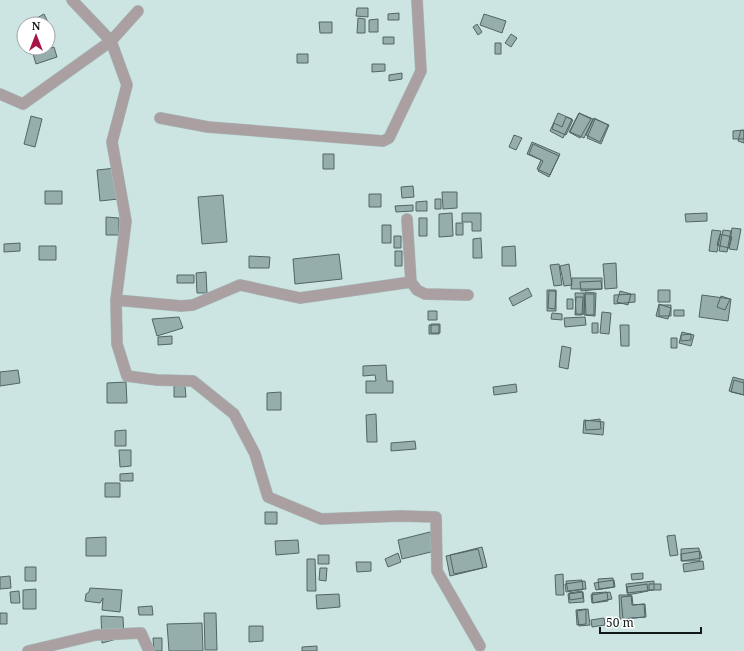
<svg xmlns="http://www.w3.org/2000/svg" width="744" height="651" font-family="'Noto Serif',serif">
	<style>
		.building { fill: #95adab; stroke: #506665 }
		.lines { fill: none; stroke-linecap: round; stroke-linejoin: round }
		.minor-casing { stroke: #aac0be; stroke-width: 12 }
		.minor { stroke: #aaa0a1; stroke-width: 11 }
	</style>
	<rect width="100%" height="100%" fill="#cce5e3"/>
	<path class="building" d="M357,8H368V17L356,16Z
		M399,13V20H388V14Z
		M44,14L51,28L48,30V24H37L35,19Z
		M484,14L506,21L502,33L480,25Z
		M358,18L365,19V33H357Z
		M378,19V32H369V20Z
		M319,22H332V33H320Z
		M477,24L482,32L478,35L473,27Z
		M511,34L517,38L511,47L505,43Z
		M383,37H394V44H383Z
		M495,43H501V54H495Z
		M54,47L57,57L36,64L33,54Z
		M297,54H308V63H297Z
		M372,64H385V71L372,72Z
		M402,73V79L389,81V75Z
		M558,113L572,119L563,138L550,131Z
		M579,113L593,119L584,138L570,132Z
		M579,113L591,119L580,138L569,132Z
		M31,116L42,119L35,147L24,144Z
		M566,117L573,120L566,135L552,129L554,123L562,127Z
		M594,118L608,125L600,142L586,135Z
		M595,119L609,125L601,144L587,138Z
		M741,130L744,131V143L738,141Z
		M744,130V139H733V131Z
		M514,135L522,138L516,150L509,147Z
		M532,142L560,154L550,175L537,169L541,160L527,154Z
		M533,144L559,156L549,177L538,171L543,161L529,154Z
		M323,154H334V169H323Z
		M116,168L118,199L100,201L97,170Z
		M413,186L414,197L402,198L401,187Z
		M45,191H62V204H45Z
		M442,192H457V208L443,209Z
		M369,194H381V207H369Z
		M223,195L227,242L202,244L198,197Z
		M435,199H441V209H435Z
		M427,201V211H416V202Z
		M413,205V211L396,212L395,206Z
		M452,213L453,236L439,237V214Z
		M462,213H481V231H472V222H462Z
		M707,213V221L686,222L685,214Z
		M106,217L119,218V235H106Z
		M419,218H427V236H419Z
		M456,223H463V235H456Z
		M382,225H391V243H382Z
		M732,228L741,229L737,250L729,249Z
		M712,230L721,231L717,252L709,251Z
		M723,230L731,231L727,252L719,251Z
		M720,234L732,237L729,248L717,245Z
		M394,236H401V248H394Z
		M481,238L482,258H473V239Z
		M20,243V251L4,252V244Z
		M39,246H56V260H39Z
		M515,246L516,266H502V247Z
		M395,251H402V266H395Z
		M339,254L342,279L295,284L293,259Z
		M249,256L270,257L269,268H249Z
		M616,263L617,288L605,289L603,264Z
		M559,264L562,285L554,286L550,265Z
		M569,264L572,285L564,286L560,266Z
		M206,272L207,293H197L196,273Z
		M177,275H194V283H177Z
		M572,278H602V289H571Z
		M601,281L602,289L581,291L580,282Z
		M528,288L532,296L513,306L509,298Z
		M547,290H556V311H547Z
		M658,290H670V302H658Z
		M549,291H556L555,309L548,308Z
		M620,291L631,294L628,305L617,302Z
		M585,292L596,293L595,316L584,315Z
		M575,293H584V314H576Z
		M585,294H594V315H586Z
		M635,294V302L614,304V295Z
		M702,295L731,299L728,321L699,317Z
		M721,296L730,299L725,310L717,307Z
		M576,297H583L582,315H575Z
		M567,299H573V309H567Z
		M659,304L671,308L668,319L656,316Z
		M659,305H671V316H659Z
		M674,310H684V316H674Z
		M428,311H437V320H428Z
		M602,312L611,313L609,334L600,333Z
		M552,313L562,314V320L551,319Z
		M179,317L183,328L157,336L152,319Z
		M585,317L586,325L565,327L564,318Z
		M592,323H598V333H592Z
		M431,324H440V333H431Z
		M429,325H439V334H429Z
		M620,325H629V346H621Z
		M682,332L694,335L691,346L679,343Z
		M691,334V340L681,341V335Z
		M172,336V344L158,345V337Z
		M671,338H677V348H671Z
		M562,346L571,348L568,369L559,367Z
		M386,365L387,381H393V393H366V381H376L375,375L363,376V366Z
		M18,370L20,383L0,386V372Z
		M733,377L744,380V395L729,391Z
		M734,380L744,383V395L731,392Z
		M126,382L127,403H107V383Z
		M516,384L517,392L494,395L493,387Z
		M174,386H185L186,397H174Z
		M281,392V410H267V393Z
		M376,414L377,442H367L366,415Z
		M600,419L601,429L586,430L585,421Z
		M584,420L604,422L603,435L583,433Z
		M126,430V446H115V431Z
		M415,441L416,449L391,451V443Z
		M119,450H131V466L120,467Z
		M133,473V481H120V474Z
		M105,483H120V497H105Z
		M265,512H277V524H265Z
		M430,532L435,551L402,559L398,540Z
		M675,535L678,555L670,556L667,536Z
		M106,537V556H86V538Z
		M298,540L299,553L276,555L275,541Z
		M482,547L487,567L454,574L450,555Z
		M699,548L700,561H681V549Z
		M478,549L483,568L450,576L446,556Z
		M700,551L702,558L682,561L681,554Z
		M398,553L401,562L388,567L385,559Z
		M318,555H329V564H318Z
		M307,559H315L316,591H307Z
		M703,561L704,569L684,572L683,564Z
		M356,562H371V571L357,572Z
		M25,567H36V581H25Z
		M320,568H327L326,581L319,580Z
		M643,573V579L632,580L631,574Z
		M563,574L564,595H556L555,575Z
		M10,576L11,588L0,589V577Z
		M613,578L614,587L599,589L598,579Z
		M582,580L583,589L568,591L566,581Z
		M614,580L615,587L596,590L594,583Z
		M585,581L586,589L566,592L565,584Z
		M654,581V590L627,593L626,584Z
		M647,584L648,591L628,595L627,587Z
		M649,584H661V590H649Z
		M90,588L122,590L120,612L102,610L103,598L100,603L85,601L86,594L89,592Z
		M36,589V609H23V590Z
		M19,591L20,603H11L10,592Z
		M582,591L583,598L570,600L569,593Z
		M583,592L584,602L569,603L568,594Z
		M607,592L608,601L593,603L592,593Z
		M610,592L612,599L592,603L591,595Z
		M339,594L340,607L317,609L316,595Z
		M619,595H631L632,605L644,604L645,617L620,619Z
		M632,596L633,605L645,604L646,617L623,619L621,597Z
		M152,606L153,615H139L138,607Z
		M586,609V624L577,625L576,610Z
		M588,609L590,625L579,626L577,611Z
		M0,613H7V624H0Z
		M204,613H216L217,650H205Z
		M101,616L123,617L124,637L102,643Z
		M604,618L605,625L592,627L591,620Z
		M202,623L203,651H169L167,624Z
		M249,626H263V641L249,642Z
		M153,638H162V651H154Z
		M317,646V651H302V647Z"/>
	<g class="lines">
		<defs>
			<path id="minor" d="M72,0L111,41L127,85L112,142L126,221L116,300L181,306L193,305L240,285L300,298L411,282
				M0,94L23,104L111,41L138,11
				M160,118L208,127L383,141L389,138L421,71L417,0
				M407,219L411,282L417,290L425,294L468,295
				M116,300L117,344L127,376L157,380L193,381L234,414L255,454L268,497L321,519L400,516L436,517L437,571L480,646
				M28,651L96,635L141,633L149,651"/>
		</defs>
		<use href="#minor" class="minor-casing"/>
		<use href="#minor" class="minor"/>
	</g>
	<g transform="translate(36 36)"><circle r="19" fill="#ffffff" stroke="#9fa3a3"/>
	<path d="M0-3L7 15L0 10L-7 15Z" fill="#a91343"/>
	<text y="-6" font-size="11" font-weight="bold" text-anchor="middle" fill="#101918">N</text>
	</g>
	<path d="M600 627v6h101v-6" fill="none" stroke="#101918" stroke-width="2"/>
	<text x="606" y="627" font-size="12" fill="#101918" stroke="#ffffff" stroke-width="3" paint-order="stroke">50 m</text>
</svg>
